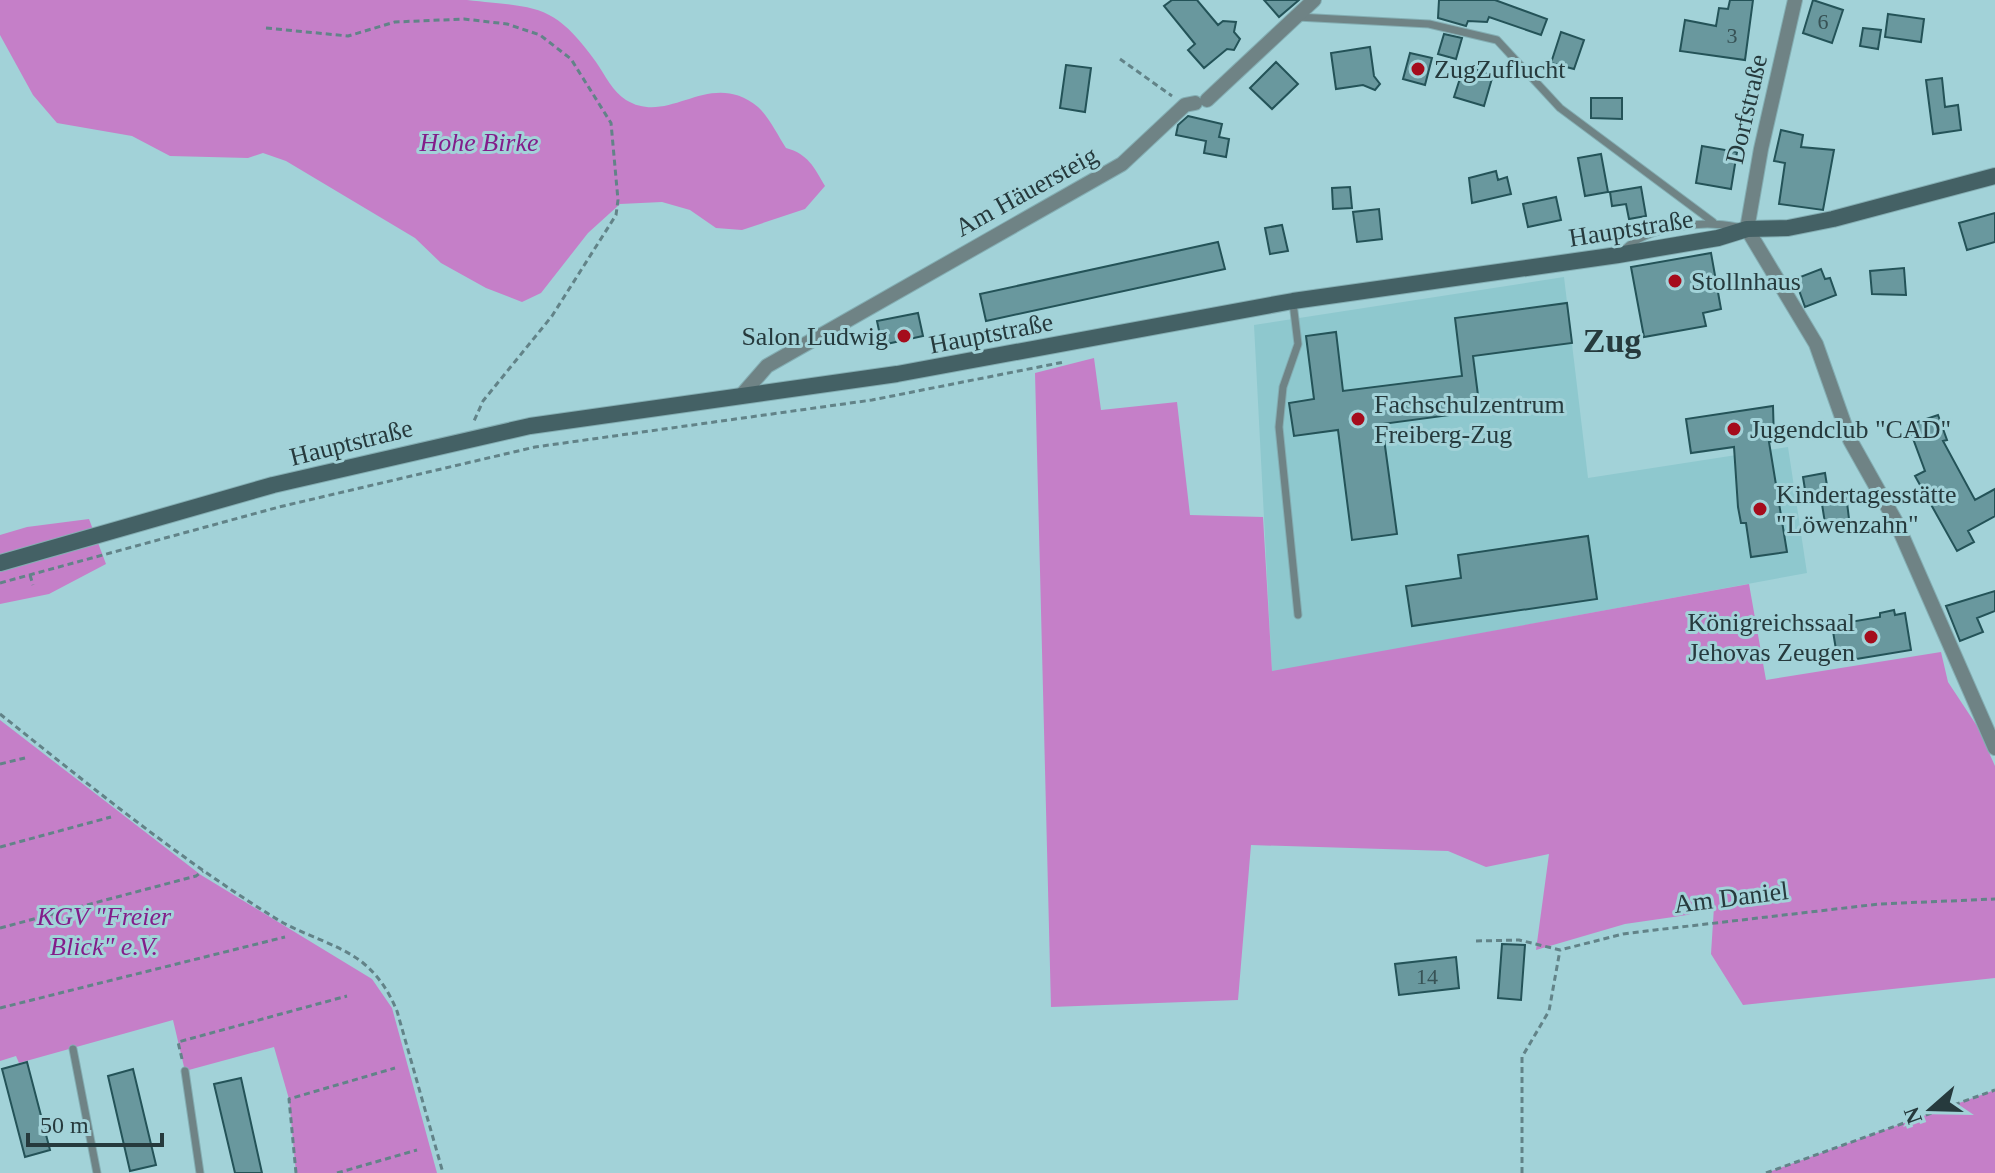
<svg xmlns="http://www.w3.org/2000/svg" width="1995" height="1173" font-family="'Times New Roman',serif">
	<style>
		.built { fill: #8ec8ce }
		.green { fill: #c57fc8 }
		.building { fill: #69989e; stroke: #245358; stroke-width: 2 }
		.lines { fill: none; stroke-linecap: round; stroke-linejoin: round }
		.lane-casing { stroke: #84aeb3; stroke-width: 9 }
		.street-casing { stroke: #84aeb3; stroke-width: 16 }
		.secondary-casing { stroke: #84aeb3; stroke-width: 18 }
		.path { stroke: #628388; stroke-width: 3; stroke-dasharray: 6 4; stroke-linecap: butt }
		.lane { stroke: #6f8385; stroke-width: 7 }
		.street { stroke: #6f8385; stroke-width: 14 }
		.secondary { stroke: #446165; stroke-width: 16 }
		.poi-dot { fill: #a50c1c; stroke: #a2d2d8; stroke-width: 3 }
		.labels { text-anchor: middle; stroke-width: 6; stroke-linejoin: round; paint-order: stroke }
		.number-label { font-size: 22px; fill: #375255 }
		.poi-label { font-size: 26px; fill: #263a3d; stroke: #a2d2d8; text-anchor: start }
		.street-label { font-size: 26px; fill: #263a3d; stroke: #a2d2d8 }
		.park-label { font-size: 26px; font-style: italic; fill: #831d8a; stroke: #a2d2d8 }
		.district-label { font-size: 34px; font-weight: bold; fill: #263a3d; stroke: #a2d2d8 }
	</style>
	<rect width="100%" height="100%" fill="#a2d2d8"/>
	<path class="built" d="M1564,277L1588,478L1788,447L1807,573L1272,672L1254,325Z"/>
	<path class="green" d="M0,0H467C536,8 553,2 596,62C605,75 613,92 626,100C670,127 709,67 758,107C769,117 778,136 786,148C808,154 814,167 825,186L805,209L742,230L716,228L690,210L662,202L620,204L588,233L541,293L522,302L486,288L441,263L415,238L286,161L263,153L248,158L170,156L132,136L57,123L33,95L0,35Z
		M1094,358L1101,410L1177,402L1190,515L1263,517L1272,671L1749,584L1766,680L1941,652L1948,682L1977,726L1995,766V978L1743,1005L1711,954L1714,907L1687,915L1625,924L1536,950L1549,854L1486,867L1448,851L1251,845L1238,1000L1051,1007L1035,373Z
		M89,519L106,564L49,594L0,604V535L27,527Z
		M0,720L201,875L372,979L392,1008L437,1173H296L289,1099L274,1047L185,1071L173,1020L19,1063L16,1056L0,1061Z
		M1995,1090V1173H1766Z"/>
	<path class="building" d="M1172,0H1197L1218,25L1223,21L1236,22L1234,32L1240,39L1234,50L1227,49L1204,68L1188,50L1195,44L1164,6Z
		M1264,0H1299L1279,17Z
		M1439,0H1495L1547,19L1541,35L1489,17L1487,22L1468,21L1466,26L1438,18Z
		M1730,0H1753L1745,60L1680,51L1685,20L1716,26L1719,8L1728,9Z
		M1813,0L1843,10L1832,43L1803,33Z
		M1888,14L1924,19L1921,42L1885,37Z
		M1863,28L1881,30L1878,49L1860,46Z
		M1561,32L1584,40L1574,69L1551,63Z
		M1444,34L1462,38L1456,59L1438,54Z
		M1370,47L1374,76L1380,84L1375,90L1363,85L1336,89L1331,53Z
		M1410,53L1432,58L1425,85L1403,79Z
		M1276,62L1298,84L1272,109L1250,88Z
		M1066,65L1091,68L1085,112L1060,108Z
		M1464,66L1493,75L1484,106L1454,97Z
		M1942,78L1945,107L1958,105L1961,130L1933,134L1926,80Z
		M1591,98H1622V119L1591,118Z
		M1188,116L1222,124L1219,137L1229,139L1226,157L1204,153L1206,141L1176,135L1178,125Z
		M1781,130L1803,135L1801,147L1834,150L1823,210L1779,204L1785,163L1774,161Z
		M1702,146L1737,152L1731,189L1696,183Z
		M1601,154L1608,192L1585,196L1578,158Z
		M1496,171L1498,180L1507,177L1511,194L1472,203L1469,178Z
		M1350,187L1352,208L1333,209L1332,188Z
		M1641,187L1646,216L1629,219L1626,204L1612,206L1610,192Z
		M1556,197L1561,220L1528,227L1523,204Z
		M1379,209L1382,239L1357,242L1353,212Z
		M1995,213V242L1967,250L1959,223Z
		M1282,225L1288,251L1270,254L1265,228Z
		M1218,242L1225,269L986,321L980,294Z
		M1711,253L1721,309L1703,313L1706,326L1644,337L1631,267Z
		M1904,268L1906,295L1872,294L1870,271Z
		M1821,269L1825,279L1830,278L1836,295L1805,307L1795,279Z
		M1567,303L1572,343L1473,356L1480,411L1382,424L1397,534L1352,540L1338,430L1294,436L1289,403L1314,399L1306,336L1336,332L1343,391L1462,376L1455,318Z
		M918,313L923,336L882,345L877,321Z
		M1773,406L1774,441L1769,442L1787,552L1751,557L1746,523H1741L1738,507L1734,447L1691,453L1686,419Z
		M1938,415L1947,440L1943,441L1975,500L1995,489V516L1968,531L1974,542L1957,551L1915,476L1925,471L1908,425Z
		M1825,473L1828,492L1806,496L1803,477Z
		M1846,494L1849,519L1825,523L1821,498Z
		M1588,536L1597,599L1412,626L1406,586L1461,578L1458,555Z
		M1995,591V611L1977,618L1983,632L1960,641L1946,606Z
		M1894,610L1895,615L1905,613L1911,650L1838,662L1832,625L1880,617V613Z
		M1502,944L1525,945L1521,1000L1498,998Z
		M1456,957L1459,988L1399,995L1395,964Z
		M27,1062L50,1150L25,1157L2,1069Z
		M133,1069L156,1165L130,1171L108,1076Z
		M241,1078L262,1173H235L214,1084Z"/>
	<g class="lines">
		<defs>
			<path id="lane" d="M1297,17L1429,24L1497,40L1560,108L1713,222
				M1624,250C1649,225 1705,220 1737,227
				M1293,303L1298,344L1283,387L1279,427L1298,615
				M73,1049L97,1173
				M185,1071L200,1173"/>
			<path id="street" d="M1795,0L1761,149L1747,229L1816,344L1850,440L1896,522L1995,748
				M1207,100L1314,0
				M740,397L767,366L1122,164L1185,105L1195,103"/>
			<path id="secondary" d="M0,563L273,485L530,426L897,374L1293,301L1618,255L1718,238L1747,229L1788,228L1833,219L1995,176"/>
		</defs>
		<use href="#lane" class="lane-casing"/>
		<use href="#street" class="street-casing"/>
		<use href="#secondary" class="secondary-casing"/>
		<path class="path" d="M266,28L348,36L395,22L464,19L507,24L540,35L571,59L611,123L618,200L616,215L552,316L483,401L474,421
			M1120,59L1172,96
			M30,575L33,585
			M0,583L279,507L535,447L872,400L1064,362
			M0,714C88,784 178,858 275,918C302,935 337,943 362,962C379,976 389,992 397,1011L443,1173
			M0,764L25,758
			M0,847L111,817
			M0,928L196,876L203,871
			M1476,941L1519,940L1560,950L1623,934L1655,930L1879,904L1995,899
			M0,1008L285,937
			M182,1059L178,1042L347,996
			M296,1173L289,1099L395,1068
			M337,1173L417,1150
			M1522,1173V1057L1549,1011L1560,950
			M1766,1173L1995,1090"/>
		<use href="#lane" class="lane"/>
		<use href="#street" class="street"/>
		<use href="#secondary" class="secondary"/>
	</g>
	<g class="poi-dot">
		<circle cx="1418" cy="69" r="8"/>
		<circle cx="1675" cy="281" r="8"/>
		<circle cx="904" cy="336" r="8"/>
		<circle cx="1358" cy="419" r="8"/>
		<circle cx="1734" cy="429" r="8"/>
		<circle cx="1760" cy="509" r="8"/>
		<circle cx="1871" cy="637" r="8"/>
	</g>
	<g class="labels">
		<g class="number-label">
			<text x="1823" y="29">6</text>
			<text x="1732" y="43">3</text>
			<text x="1427" y="984">14</text>
		</g>
		<g class="poi-label">
			<text x="1434" y="78">ZugZuflucht</text>
			<text x="1691" y="290">Stollnhaus</text>
			<text x="888" y="345" text-anchor="end">Salon Ludwig</text>
			<text x="1374" y="413">Fachschulzentrum<tspan x="1374" dy="30">Freiberg-Zug</tspan></text>
			<text x="1750" y="438">Jugendclub "CAD"</text>
			<text x="1776" y="503">Kindertagesstätte<tspan x="1776" dy="30">"Löwenzahn"</tspan></text>
			<text x="1855" y="631" text-anchor="end">Königreichssaal<tspan x="1855" dy="30">Jehovas Zeugen</tspan></text>
		</g>
		<g class="street-label">
			<text transform="translate(1746 109) rotate(-77)" y="9">Dorfstraße</text>
			<text transform="translate(1026 191) rotate(-29)" y="9">Am Häuersteig</text>
			<text transform="translate(1631 228) rotate(-9)" y="9">Hauptstraße</text>
			<text transform="translate(991 333) rotate(-11)" y="9">Hauptstraße</text>
			<text transform="translate(351 442) rotate(-14)" y="9">Hauptstraße</text>
			<text transform="translate(1731 897) rotate(-7)" y="9">Am Daniel</text>
		</g>
		<g class="park-label">
			<text x="479" y="151">Hohe Birke</text>
			<text x="104" y="925">KGV "Freier<tspan x="104" dy="30">Blick" e.V.</tspan></text>
		</g>
		<g class="district-label">
			<text x="1612" y="352">Zug</text>
		</g>
	</g>
	<g transform="translate(1931 1109) rotate(250)" stroke="#a2d2d8" stroke-width="6" paint-order="stroke">
	<path d="M0-6L14 30L0 20L-14 30Z" fill="#263a3d"/>
	<text y="-12" font-size="22" font-weight="bold" text-anchor="middle" fill="#263a3d">N</text>
	</g>
	<path d="M28 1133v12h134v-12" fill="none" stroke="#263a3d" stroke-width="4"/>
	<text x="40" y="1133" font-size="24" fill="#263a3d" stroke="#a2d2d8" stroke-width="6" paint-order="stroke">50 m</text>
</svg>
